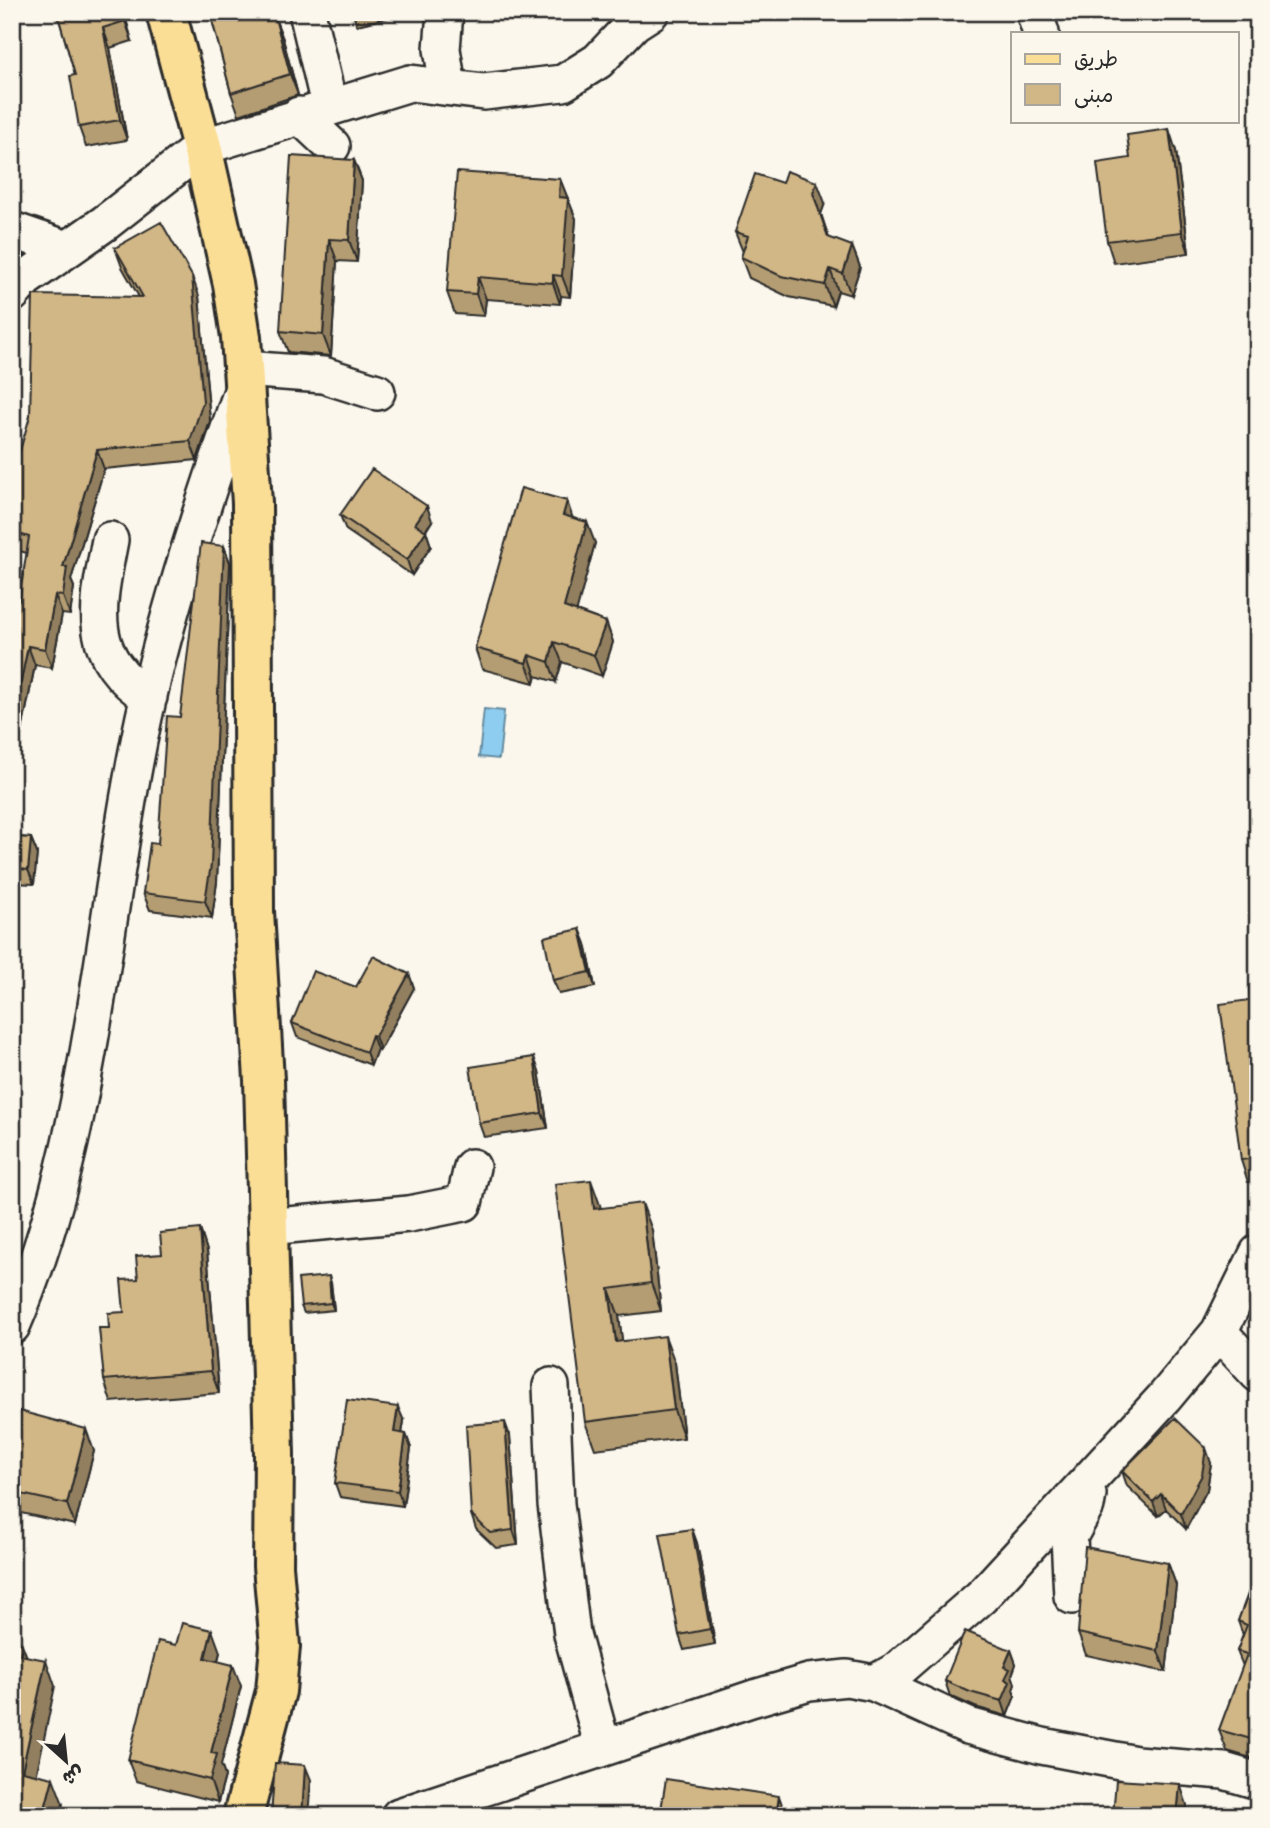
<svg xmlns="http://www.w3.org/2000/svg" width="1270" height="1828" font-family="Itim,'Playpen Sans Arabic',sans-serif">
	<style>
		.water { fill: #8ecdef; stroke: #668ca1; stroke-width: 2 }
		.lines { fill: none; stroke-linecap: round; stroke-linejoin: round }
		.minor-casing { stroke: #2b2b2b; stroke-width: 40 }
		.major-casing { stroke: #2b2b2b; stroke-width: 44 }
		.minor { stroke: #fbf7ec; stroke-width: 35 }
		.major { stroke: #fbde96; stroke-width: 38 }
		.wall { fill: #b49d73; stroke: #2b2b2b; stroke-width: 2 }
		.shaded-wall { fill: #927f5e; stroke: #2b2b2b; stroke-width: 2 }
		.building { fill: #d1b686; stroke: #2b2b2b; stroke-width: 2 }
	</style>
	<rect width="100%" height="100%" fill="#fbf7ec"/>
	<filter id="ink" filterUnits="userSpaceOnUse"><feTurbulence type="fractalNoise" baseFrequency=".0143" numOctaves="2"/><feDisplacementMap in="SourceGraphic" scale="14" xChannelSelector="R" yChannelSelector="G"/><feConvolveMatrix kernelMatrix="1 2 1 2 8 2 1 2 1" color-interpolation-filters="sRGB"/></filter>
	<g filter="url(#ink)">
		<path class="water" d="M484,709L504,711L499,759L479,757Z"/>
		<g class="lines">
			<defs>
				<path id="minor" d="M307,12L329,105
					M445,12L442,49L448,86
					M1034,12L1041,33
					M299,115L332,146
					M12,230L67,249
					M12,294L25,279L105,223L202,147L410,83L484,92L563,83L598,61L634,23L651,12
					M244,369L323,375L377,392
					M110,540C98,604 83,655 149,697
					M266,1227L409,1214L464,1203L472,1167
					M12,1326C94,1137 101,917 144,717C169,604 205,497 243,388
					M1219,1332L1258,1374
					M551,1386L556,1504L572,1634L603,1748
					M1072,1596L1069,1537L1086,1506L1088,1494
					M874,1683L896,1671L981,1597L1164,1398L1219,1332L1258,1253
					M399,1816L751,1699L809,1682L847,1678L874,1683L968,1726L1042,1746L1136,1764L1224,1771L1258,1781"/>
				<path id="major" d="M166,12L202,147L233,284L241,337L252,503L254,911L264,1080L274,1454L273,1566L280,1646L276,1691L243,1816"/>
			</defs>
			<use href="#minor" class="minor-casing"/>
			<use href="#major" class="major-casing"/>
			<use href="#minor" class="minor"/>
			<use href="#major" class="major"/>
		</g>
		<path class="wall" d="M57,12H124L132,41L110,48L127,140L86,147L79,127L75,75Z
			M210,12H265L267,20L275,18L283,39L298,95L239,115L231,93Z
			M352,12H402L403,14L357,25Z
			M1176,151L1189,253L1114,263L1107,241Z
			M354,160L362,181L357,262L337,261L331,356L288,352L280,331Z
			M560,179L576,219L570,297L561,296L560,304L486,299L484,316L455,314L447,292Z
			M825,203L821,214L829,238L852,246L860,267L851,295L838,291L833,306L789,297L749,278L741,257L743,252L735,232Z
			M115,248L199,296L210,421L197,460L104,469L71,580L74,587L70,615L62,614L52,668L35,665L16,761H12V600L19,601L27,553L12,549V478L139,297L122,267Z
			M340,515L432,521L426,531L431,546L412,575L346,530Z
			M573,518L595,543L576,611L606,622L613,642L602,676L562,662L556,682L536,676L534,683L482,669L475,648Z
			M224,546L230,563L217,882L212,918L150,910L143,893L158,844L180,717Z
			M12,829H17L20,837L31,838L37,853L34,884L12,883Z
			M580,929L586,944L595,987L559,994L553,980Z
			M409,974L414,988L380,1050L377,1049L371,1065L297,1037L292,1023L356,987Z
			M1258,987V1180L1248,1182L1241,1160L1250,1000Z
			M539,1071L548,1128L484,1137L479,1123Z
			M601,1208L652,1230L661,1311L619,1316L622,1341L675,1363L684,1438L595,1449L585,1422Z
			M200,1229L207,1251L219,1393L111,1402L104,1380L109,1328L124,1312L138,1279L162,1254Z
			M331,1283L334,1310L304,1313L301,1306Z
			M12,1409L94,1451L75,1525L12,1511Z
			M404,1421L402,1433L406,1434L411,1448L403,1506L340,1497L335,1483Z
			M510,1436L518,1545L496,1548L476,1529L471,1514Z
			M1211,1463L1207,1490L1186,1529L1166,1509L1158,1516L1127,1486L1122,1471Z
			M692,1529L697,1543L715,1644L684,1650L679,1635Z
			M1168,1563L1176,1585L1166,1672L1086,1655L1078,1633Z
			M1258,1567V1760L1227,1751L1219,1730L1243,1666L1237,1651L1243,1635L1238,1621Z
			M1011,1650L1016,1664L1012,1675L1015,1684L1013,1690L1015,1696L1007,1716L975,1707L950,1696L945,1681Z
			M220,1652L218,1661L241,1686L221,1765L225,1776L218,1802L136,1781L128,1760Z"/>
		<path class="shaded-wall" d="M122,12H124L132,41L125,21Z
			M275,18L283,39L298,95L290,74Z
			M103,28L110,48L127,140L120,120Z
			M1169,129L1176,151L1189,253L1182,232Z
			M354,160L362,181L357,262L349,240Z
			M560,179L576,219L570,297L562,276L559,197Z
			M817,182L825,203L821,214L835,259L813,193Z
			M329,239L337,261L331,356L323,335Z
			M852,246L860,267L851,295L843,274Z
			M830,269L838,291L833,306L825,285Z
			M553,275L561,296L560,304L553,283Z
			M192,276L199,296L210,421L197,460L190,441Z
			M478,277L486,299L484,316L476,294Z
			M97,450L104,469L71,580L74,587L70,615L63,596V567Z
			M567,501L574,522L563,515Z
			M427,506L432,521L420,538L415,524Z
			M587,522L595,543L572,628L564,607Z
			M426,531L431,546L412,575L407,560Z
			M224,546L230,563L217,882L212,918L205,901Z
			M55,595L62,614L52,668L45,649Z
			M606,622L613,642L602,676L594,655Z
			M554,642L562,662L556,682L549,662Z
			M28,646L35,665L16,761L12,752V725Z
			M529,655L536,676L534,683L526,663Z
			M31,838L37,853L34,884L28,870Z
			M580,929L586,944L595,987L590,972Z
			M409,974L414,988L380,1050L375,1036Z
			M372,1035L377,1049L371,1065L366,1052Z
			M534,1057L539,1071L548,1128L542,1113Z
			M591,1180L601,1208L594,1209Z
			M642,1203L652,1230L661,1311L651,1283Z
			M200,1229L207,1251L219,1393L211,1371Z
			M329,1276L331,1283L334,1310L331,1303Z
			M609,1289L619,1316L626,1369L616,1342Z
			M665,1336L675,1363L684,1438L674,1410Z
			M398,1407L404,1421L400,1447L394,1432Z
			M505,1422L510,1436L518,1545L513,1530Z
			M86,1429L94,1451L75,1525L67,1504Z
			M406,1434L411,1448L403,1506L398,1491Z
			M1206,1448L1211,1463L1207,1490L1186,1529L1181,1514Z
			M1161,1494L1166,1509L1158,1516L1153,1502Z
			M692,1529L697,1543L715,1644L710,1629Z
			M1168,1563L1176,1585L1166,1672L1158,1651Z
			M212,1630L220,1652L213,1679L205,1658Z
			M22,1644L32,1670L20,1655Z
			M1011,1650L1016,1664L1012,1675L1015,1684L1013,1690L1015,1696L1007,1716L1002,1701L1005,1679L1004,1667Z
			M46,1660L55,1686L32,1796L22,1771Z
			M233,1665L241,1686L221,1765L225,1776L218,1802L210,1780L211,1753Z
			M305,1765L311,1780L308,1816H302Z
			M53,1778L63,1804L60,1816H43Z
			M1180,1784L1187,1805V1816H1177Z
			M779,1796L786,1816H776Z"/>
		<path class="building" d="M57,12H122L125,21L103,28L120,120L79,127L70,76L75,75Z
			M210,12H262L265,20L275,18L290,74L231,93Z
			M1169,129L1182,232L1107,241L1097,163L1130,158L1127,135Z
			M291,156L354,160L349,240L329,239L323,335L280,331Z
			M786,171L817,182L813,193L828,237L852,246L843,274L830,269L825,285L781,276L741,257L748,236L735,232L755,174L782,183Z
			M457,172L560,179L559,197L568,198L562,276L553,275V283L478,277L476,294L447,292Z
			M161,222L192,276L203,402L190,441L97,450L63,567H67L63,596L55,595L45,649L28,646L12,725V600L19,601L29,537L12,532V478L30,416L33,295L143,297L115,248Z
			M372,469L427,506L415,524L426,531L407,560L340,515Z
			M521,488L567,501L563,515L587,522L564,607L606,622L594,655L554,642L549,662L529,655L526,663L475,648Z
			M201,543L224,546L211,865L205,901L143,893L150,843L158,844L167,716L180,717Z
			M12,829H17L16,837L31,838L28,870L12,868Z
			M580,929L590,972L553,980L544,937Z
			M373,956L409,974L375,1036L372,1035L366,1052L292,1023L313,971L356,987Z
			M1258,987V1158L1241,1160L1220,1004L1250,1000L1249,988Z
			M534,1057L542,1113L479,1123L470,1067Z
			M591,1180L594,1209L642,1203L651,1283L609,1289L616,1342L665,1336L674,1410L585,1422L555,1184Z
			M200,1229L211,1371L104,1380L99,1328H109L108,1313L124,1312L121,1280L138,1279L136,1256L162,1254L160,1233Z
			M329,1276L331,1303L301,1306L298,1279Z
			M347,1400L398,1407L394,1432L406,1434L398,1491L335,1483Z
			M12,1409L86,1429L67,1504L12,1492Z
			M1175,1418L1206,1448L1202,1475L1181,1514L1161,1494L1153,1502L1122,1471Z
			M505,1422L513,1530L490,1533L471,1514L466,1425Z
			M692,1529L710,1629L679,1635L660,1534Z
			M1085,1547L1168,1563L1158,1651L1078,1633Z
			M1258,1567V1741L1219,1730L1247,1654L1237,1651L1247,1625L1238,1621Z
			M182,1623L212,1630L205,1658L233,1665L211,1753L217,1754L210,1780L128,1760L158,1641L176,1645Z
			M965,1631L1011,1650L1004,1667L1010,1669L1005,1679L1010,1682L1002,1701L970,1692L945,1681Z
			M12,1642L22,1644L20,1655L46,1660L22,1771L53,1778L43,1816H12Z
			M275,1763L305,1765L302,1816H271Z
			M666,1779L779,1796L776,1816H660Z
			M1116,1780L1180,1784L1177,1816H1113Z"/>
	</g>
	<rect width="1270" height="1828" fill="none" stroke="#fbf7ec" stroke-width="42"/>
	<rect x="21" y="21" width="1228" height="1786" fill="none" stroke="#2b2b2b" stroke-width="2.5" filter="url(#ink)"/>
	<rect x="1011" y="32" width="228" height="91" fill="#fbf7ec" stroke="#a8a59f" stroke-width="2"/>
	<rect x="1025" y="54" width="35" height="10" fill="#fbde96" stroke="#a8a59f" stroke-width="2"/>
	<text x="1074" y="66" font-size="21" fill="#2b2b2b">طريق</text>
	<rect x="1025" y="84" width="35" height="21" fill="#d1b686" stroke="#a8a59f" stroke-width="2"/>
	<text x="1074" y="102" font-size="21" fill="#2b2b2b">مبنى</text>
	<g transform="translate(66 1761) rotate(153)" stroke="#fbf7ec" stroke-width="5" paint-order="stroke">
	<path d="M0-5L12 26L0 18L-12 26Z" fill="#2b2b2b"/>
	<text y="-10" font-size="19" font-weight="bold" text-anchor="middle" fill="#2b2b2b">ش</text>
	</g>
</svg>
